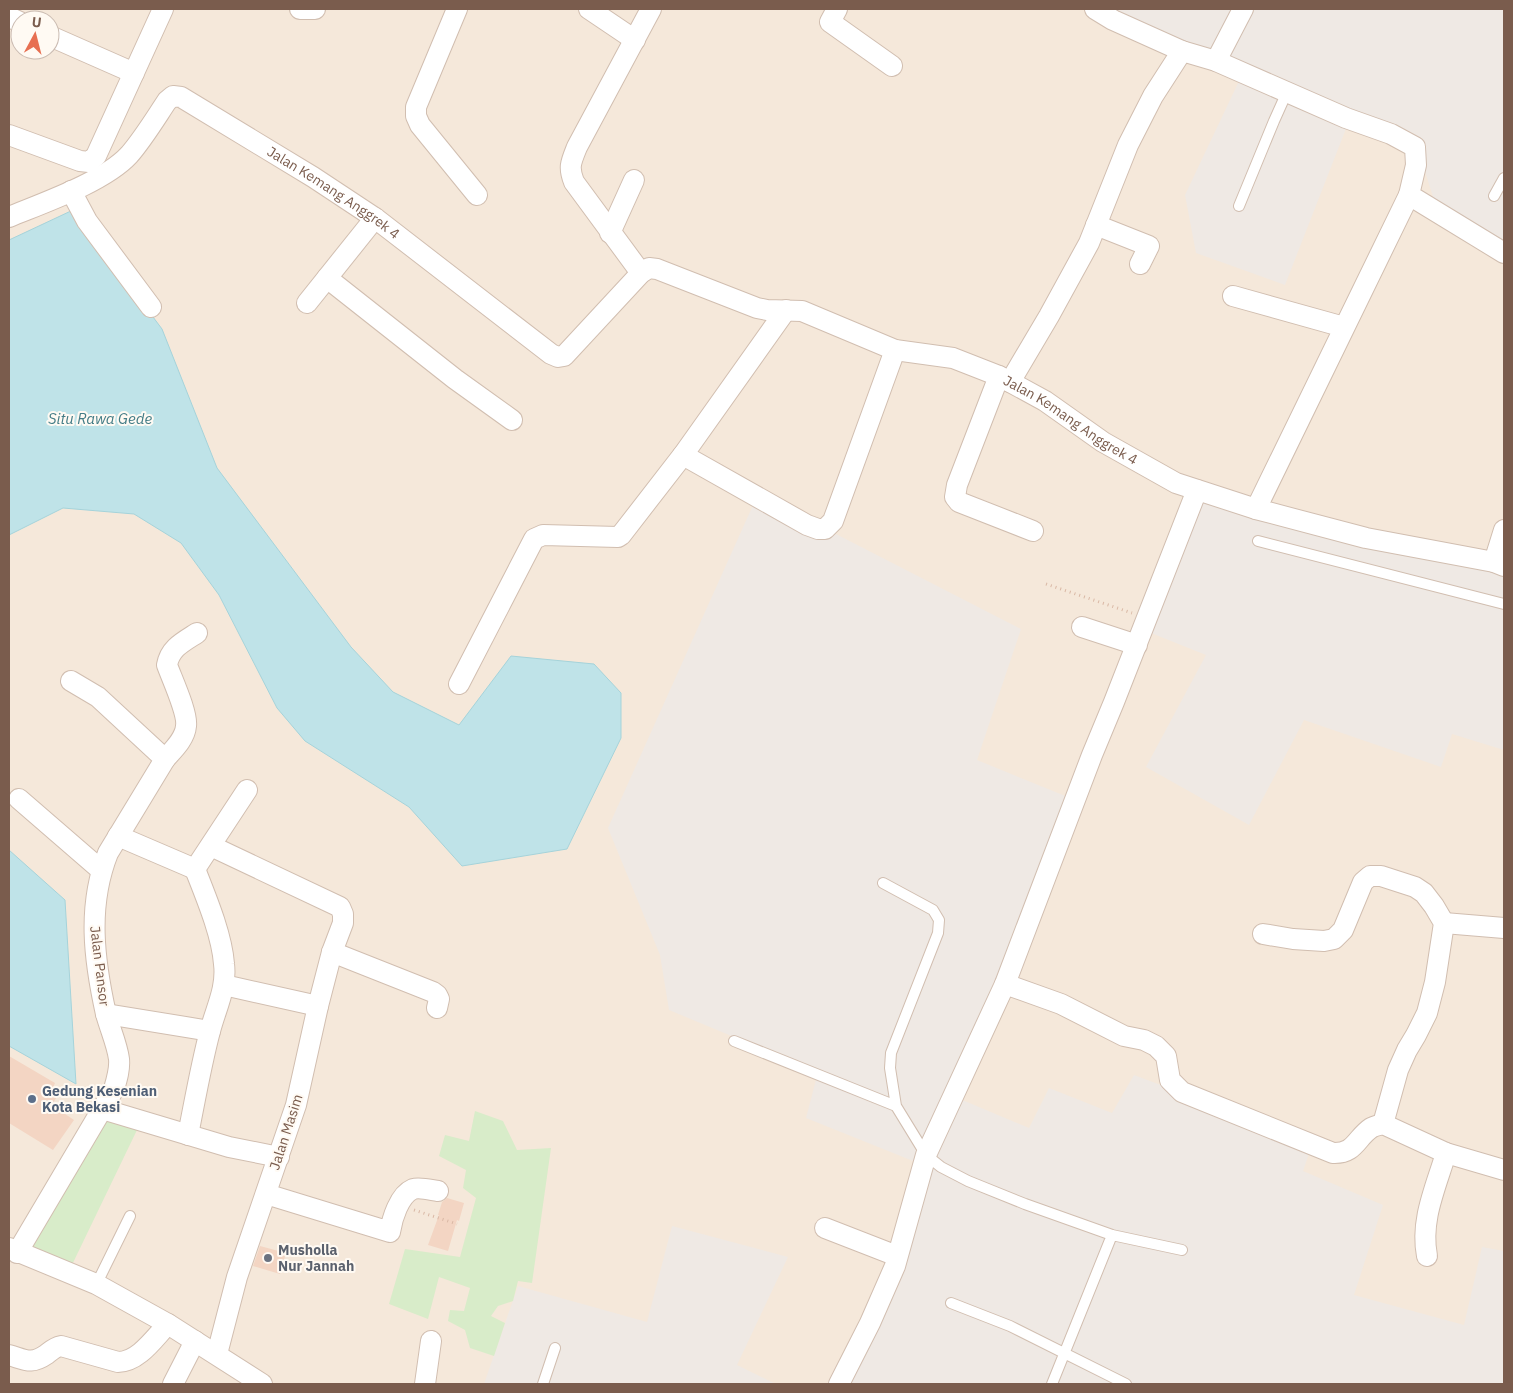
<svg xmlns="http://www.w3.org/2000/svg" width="1513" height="1393" font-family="'IBM Plex Sans',sans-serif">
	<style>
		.residential { fill: #f5e8da; fill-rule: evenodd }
		.industrial { fill: #efe9e4 }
		.green { fill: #d8ecc9 }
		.water { fill: #bfe3e8; stroke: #a5d3da }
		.building { fill: #f3d5c3 }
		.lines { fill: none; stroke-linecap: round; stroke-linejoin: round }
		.service-casing { stroke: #d1beb0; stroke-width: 12 }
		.minor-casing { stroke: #d1beb0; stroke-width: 22 }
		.path { stroke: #d9b8a5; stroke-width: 3; stroke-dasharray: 1 4; stroke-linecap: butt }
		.service { stroke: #fff; stroke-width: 10 }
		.minor { stroke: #fff; stroke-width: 20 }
		.service-dot { fill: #5c6f8a; stroke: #fffaf3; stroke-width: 2 }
		.worship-dot { fill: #6b7280; stroke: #fffaf3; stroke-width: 2 }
		.labels { text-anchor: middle; stroke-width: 4; stroke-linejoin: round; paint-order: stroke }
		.street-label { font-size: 14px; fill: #7a5c4d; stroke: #fffaf3 }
		.service-label { font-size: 14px; font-weight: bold; fill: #4e5e75; stroke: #fffaf3; text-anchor: start }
		.worship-label { font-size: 14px; font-weight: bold; fill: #5b616d; stroke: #fffaf3; text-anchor: start }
		.water-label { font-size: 15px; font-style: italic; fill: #437c86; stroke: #fffaf3 }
	</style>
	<rect width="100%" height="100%" fill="#fdf6ec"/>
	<path class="residential" d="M9,9H1504V1384H9ZM20,20H50V50H20Z"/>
	<path class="industrial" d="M1090,9H1504V246L1437,210L1416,142L1349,121L1285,285L1196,253L1185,195L1240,79Z
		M1194,491L1497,572L1504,543V750L1452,734L1441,767L1304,720L1249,825L1146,767L1206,655L1146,631Z
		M758,494L1021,629L977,760L1085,804L960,1099L1029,1128L1049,1088L1112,1113L1134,1075L1313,1142L1303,1171L1383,1205L1354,1295L1464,1325L1482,1247L1504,1251V1384H838L928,1167L806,1118L818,1072L669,1010L660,955L608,828Z
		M672,1226L788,1257L737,1365L776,1384H484L518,1286L647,1322Z"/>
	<path class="green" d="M475,1111L503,1121L517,1150L551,1148L532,1283L518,1281L513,1301L498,1306L491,1316L505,1323L494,1356L470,1348L465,1330L448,1321L450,1310L464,1311L470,1288L439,1277L428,1319L389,1304L405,1249L460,1257L476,1198L463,1188L466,1170L439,1156L445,1135L469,1141Z
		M106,1116L137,1130L70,1269L22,1251Z"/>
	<path class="water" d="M73,210L162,329L217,468L351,647L393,692L459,725L511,656L594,664L621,693V738L567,849L462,866L409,807L305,741L277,708L219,595L181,543L134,514L63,508L9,535V240Z
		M9,850L65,900L76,1084L9,1046Z"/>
	<path class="building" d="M9,1056L55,1083L52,1090L59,1093L52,1105L74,1120L53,1150L9,1123Z
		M447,1198L464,1203L459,1221L457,1220L448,1251L428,1245L439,1215H438L442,1202Z
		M260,1246L286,1253L280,1274L253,1266Z"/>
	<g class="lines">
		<defs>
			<path id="service" d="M1494,196L1504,178
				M1239,206L1274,121L1287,92
				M1258,541L1504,604
				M883,883L933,910L939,920L938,933L891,1053L890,1068L896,1106L926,1155L941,1167L968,1181L1025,1204L1112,1235L1182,1250
				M734,1041L896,1106
				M98,1281L130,1216
				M951,1303L1010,1326L1126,1384
				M543,1384L555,1348
				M1052,1384L1112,1235"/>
			<g id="minor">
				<path d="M300,9H315"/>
				<path d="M457,9L416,107V116L420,125L477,195"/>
				<path d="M589,9L635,40"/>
				<path d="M837,9L830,22L892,66"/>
				<path d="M1095,9L1113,20L1182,51L1216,61L1346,118L1391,134L1415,147L1416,165L1409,195L1504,253"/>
				<path d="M9,17L20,22"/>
				<path d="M50,36L134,73"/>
				<path d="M1216,61L1243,9"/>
				<path d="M9,135L80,161L89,162L96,156L163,9"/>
				<path d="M71,191L87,221L151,307"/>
				<path id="s1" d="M9,217C43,203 104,182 129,155C143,139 155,119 167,101L173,96L181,97L313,177L375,218L551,354L558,357L564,356L641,273L649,268L657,269L757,308L767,310L802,311L895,350L953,358L999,376L1045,401L1103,442L1176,483L1256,509L1366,538L1494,562L1504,566"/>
				<path d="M1096,225L1149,246L1140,264"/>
				<path d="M610,233L634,180"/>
				<path d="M641,273L574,182C568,167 571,162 577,147L651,9"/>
				<path d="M327,278L455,379L512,420"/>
				<path d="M1233,296L1344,327"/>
				<path d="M307,303L375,218"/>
				<path d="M999,376L957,485L955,497L959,502L1033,531"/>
				<path d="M1010,382L1049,316L1089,243L1128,145L1153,96L1182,51"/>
				<path d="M683,455L807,525L818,529H825L833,521L895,350"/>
				<path d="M1256,509L1409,195"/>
				<path d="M1494,562L1504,530"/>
				<path d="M1082,627L1137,645"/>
				<path d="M459,684L534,539L543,535L618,537L621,535L683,455L786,310"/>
				<path d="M165,759C173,750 185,739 186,726C188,713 172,679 167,665C170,648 183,642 197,633"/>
				<path d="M19,799L101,870"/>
				<path d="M118,836L195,869L247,790"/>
				<path d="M211,846L340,907L343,914V923L332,952L318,1006L296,1105L237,1277L217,1354"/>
				<path d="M1444,923L1504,928"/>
				<path d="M1263,934L1293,939L1324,941L1334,939L1343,930L1363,882L1370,876H1381L1415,887L1424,893L1434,906L1444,923L1435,982L1427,1013L1416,1035L1407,1050L1398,1070L1383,1124"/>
				<path d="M332,952L433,992L437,995L439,999L437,1008"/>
				<path d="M1005,984L1061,1004L1124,1036L1144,1040L1156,1046L1166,1056L1170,1080L1182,1092L1333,1153C1355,1154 1356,1138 1371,1128C1374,1126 1379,1125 1383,1124L1446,1153L1504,1170"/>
				<path d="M224,985L318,1006"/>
				<path d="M106,1014L210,1031"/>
				<path d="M102,1109L229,1147L279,1157"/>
				<path d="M188,1135C195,1100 201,1065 210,1031C216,1008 227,988 224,964C222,935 206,897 195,869"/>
				<path d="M266,1194L390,1232C392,1219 399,1195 413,1189C420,1187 431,1190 438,1191"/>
				<path d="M825,1228L897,1256"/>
				<path d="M9,1248L96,1284L168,1324L262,1384"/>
				<path d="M17,1253L114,1089C117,1079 120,1069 119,1059C117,1044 110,1029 106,1014C94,960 87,906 108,853L165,759L98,697L71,681"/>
				<path d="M1427,1256C1420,1220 1436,1187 1446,1153"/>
				<path d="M9,1355C26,1360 31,1365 47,1354C52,1350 55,1347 61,1346L118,1362C139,1362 155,1337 168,1324"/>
				<path d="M173,1384L195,1341"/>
				<path d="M425,1384L431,1341"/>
				<path d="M839,1384L870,1323L895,1266L926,1155L1005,984L1092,755L1114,702L1197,490"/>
			</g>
		</defs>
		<use href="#service" class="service-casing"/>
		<use href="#minor" class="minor-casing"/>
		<path class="path" d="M1046,584L1132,613
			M414,1210L457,1224"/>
		<use href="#service" class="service"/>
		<use href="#minor" class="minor"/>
	</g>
	<circle class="service-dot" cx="32" cy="1099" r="5"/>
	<circle class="worship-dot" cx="268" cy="1258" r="5"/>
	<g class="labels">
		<g class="street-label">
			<text dy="5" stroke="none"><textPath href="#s1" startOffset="398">Jalan Kemang Anggrek 4</textPath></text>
			<text dy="5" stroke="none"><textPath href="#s1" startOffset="1259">Jalan Kemang Anggrek 4</textPath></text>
			<text transform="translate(100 966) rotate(83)" y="5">Jalan Pansor</text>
			<text transform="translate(286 1132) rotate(-72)" y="5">Jalan Masim</text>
		</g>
		<g class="service-label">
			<text x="42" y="1096">Gedung Kesenian<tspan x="42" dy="16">Kota Bekasi</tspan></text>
		</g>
		<g class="worship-label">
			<text x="278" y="1255">Musholla<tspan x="278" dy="16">Nur Jannah</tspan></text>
		</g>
		<g class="water-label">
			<text x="100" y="424">Situ Rawa Gede</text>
		</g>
	</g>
	<rect width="1513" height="1393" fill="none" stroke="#7a5c4d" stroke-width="20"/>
	<g transform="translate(35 35) rotate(7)"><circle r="24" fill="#fffaf3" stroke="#cabbb1"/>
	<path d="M0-4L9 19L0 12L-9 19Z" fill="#e76f51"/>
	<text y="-8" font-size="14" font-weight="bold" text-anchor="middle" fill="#7a5c4d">U</text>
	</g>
</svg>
